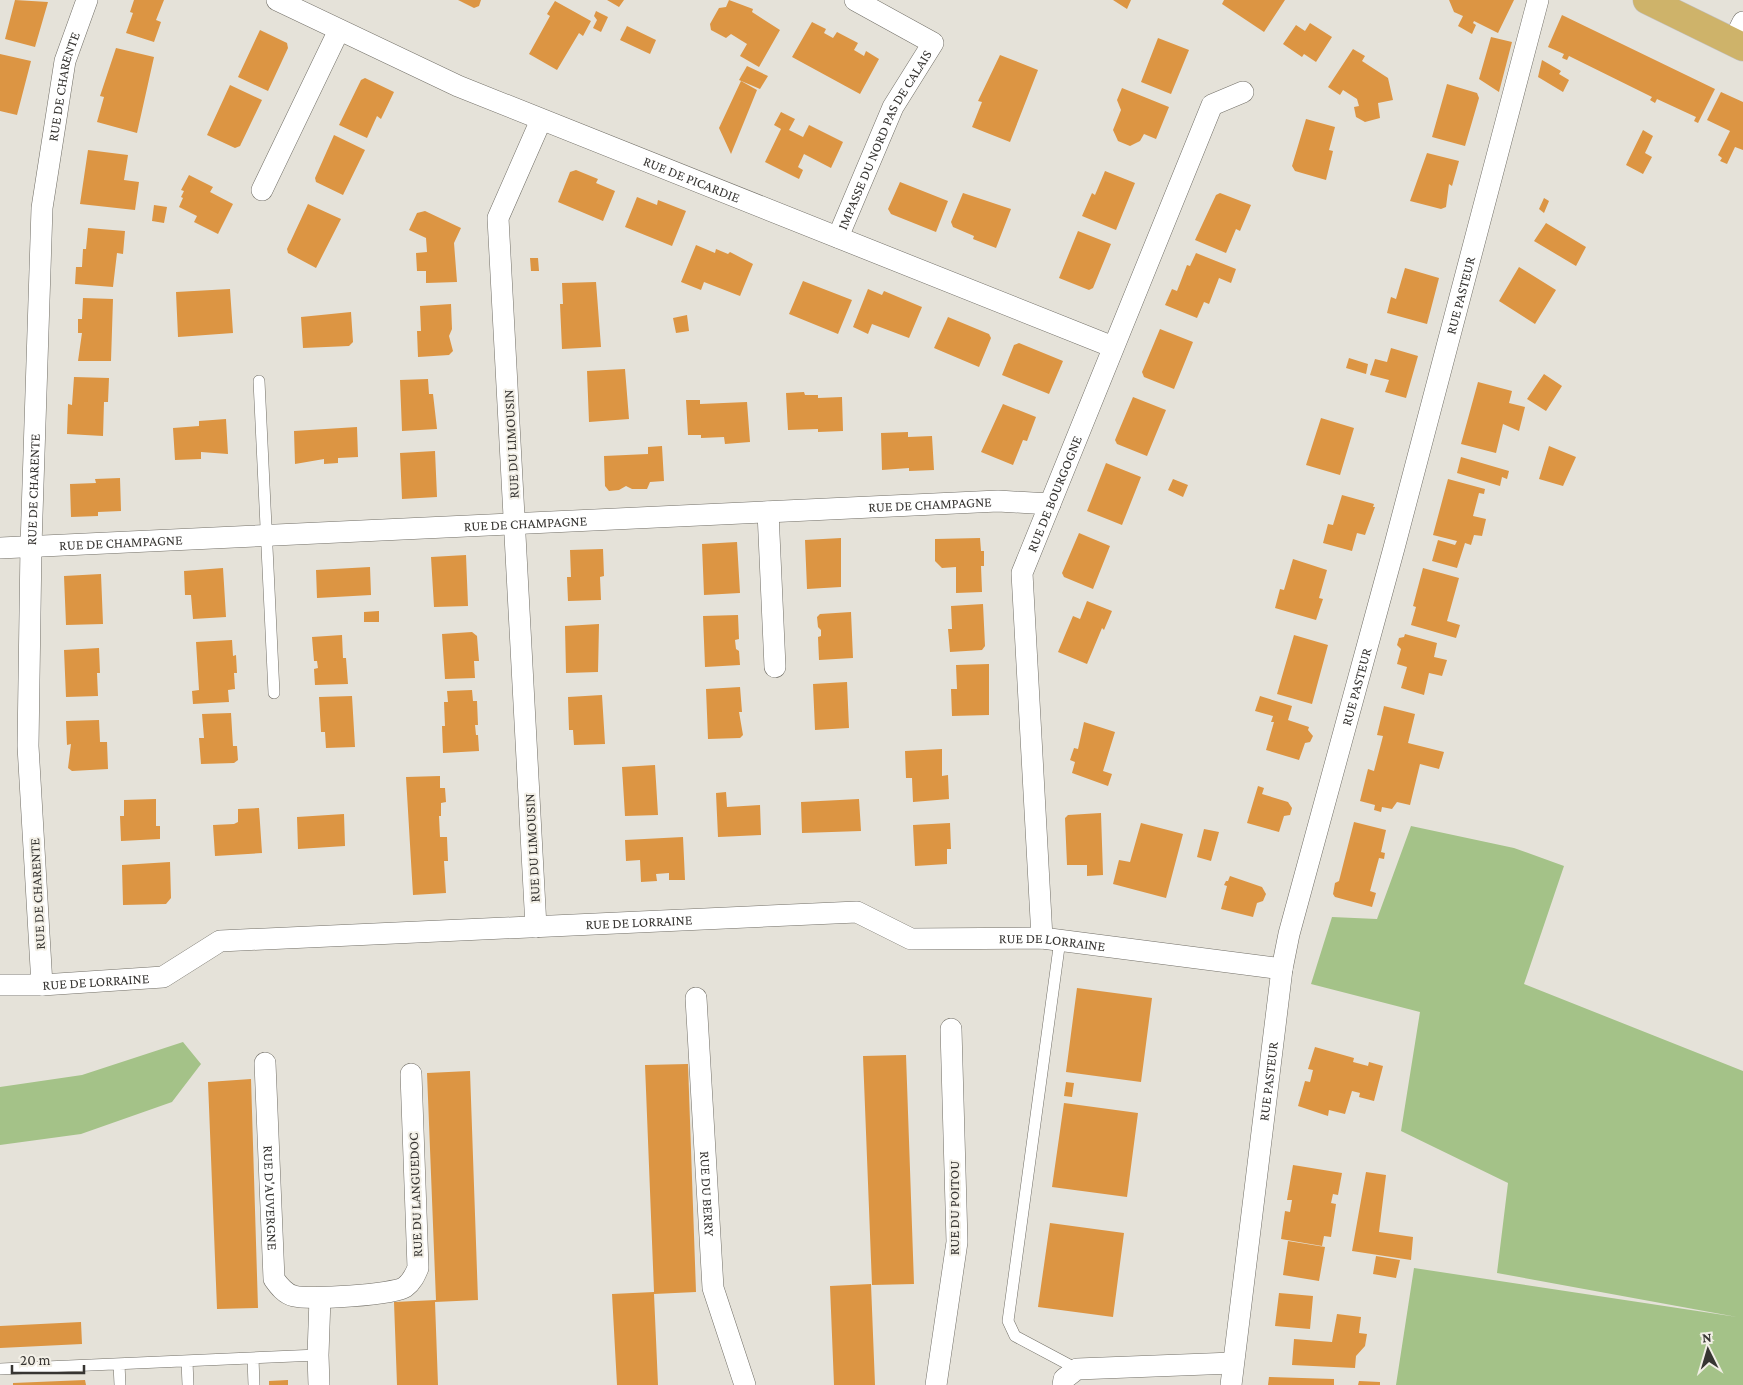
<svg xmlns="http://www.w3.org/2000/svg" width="1743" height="1385" font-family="'Crimson Pro',serif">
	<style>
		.green { fill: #a4c288 }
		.building { fill: #dc9543 }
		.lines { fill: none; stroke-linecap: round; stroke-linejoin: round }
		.lane-casing { stroke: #726f67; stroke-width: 12 }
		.street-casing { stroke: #726f67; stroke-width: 22 }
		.primary-casing { stroke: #c3c2c2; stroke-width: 29 }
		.lane { stroke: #fff; stroke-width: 11 }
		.street { stroke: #fff; stroke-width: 21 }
		.primary { stroke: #ceb36a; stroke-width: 28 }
		.labels { text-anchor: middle; stroke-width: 4; stroke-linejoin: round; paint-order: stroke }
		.street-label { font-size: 14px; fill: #373532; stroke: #f2efe6 }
	</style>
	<rect width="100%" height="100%" fill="#e5e2d9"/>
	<path class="green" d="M1411,826L1514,848L1564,866L1524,984L1743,1071V1385H1396L1414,1268L1737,1317L1497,1273L1508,1183L1401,1131L1420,1012L1311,984L1332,917L1377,919Z
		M183,1042L201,1064L172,1102L81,1134L0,1145V1087L82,1075Z"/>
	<path class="building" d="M15,0L48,2L35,47L5,39Z
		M134,0H164L156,20L161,22L154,42L126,33L133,13L130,12Z
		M458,0H481L479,6L474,8Z
		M607,0H624L619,7Z
		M729,0L753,9L752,12L780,30L759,67L740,56L747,44L731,34L726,38L711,30L710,24L719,8L726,7Z
		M1113,0H1131L1127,9Z
		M1224,0H1285L1264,32L1222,4Z
		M1449,0H1514L1498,33L1474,21L1473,23L1476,25L1472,34L1458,26L1463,16L1454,12Z
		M555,1L591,21L583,36L579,33L557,70L529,54L550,16L547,14Z
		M596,11L608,17L601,32L593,28L597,20L594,16Z
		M1562,15L1715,89L1698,123L1694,121L1696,117L1657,99L1655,103L1650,100L1652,97L1569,56L1567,60L1562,58L1564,54L1548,47Z
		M812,22L826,29L824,33L833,38L837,32L858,43L854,50L864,56L866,51L879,59L860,94L792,57Z
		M1310,23L1332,37L1316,62L1304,54L1302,57L1283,44L1296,25L1305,31Z
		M627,26L656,40L650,54L620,40Z
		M260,30L287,43L288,48L268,91L238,77Z
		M1491,37L1512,42L1499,92L1479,79Z
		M1158,38L1189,50L1171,94L1141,82Z
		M116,48L154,57L137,133L97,122L104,97L100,96Z
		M1353,49L1365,56L1362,61L1388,78L1393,100L1378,103L1380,118L1365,122L1356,117L1354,107L1359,106L1357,99L1343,90L1340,95L1328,87Z
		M0,54L31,61L17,115L0,111Z
		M1000,55L1038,70L1010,142L972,127L982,102L978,101Z
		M1542,60L1561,71L1559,74L1569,80L1563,92L1538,77Z
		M747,66L768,76L760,89L739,80Z
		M365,78L394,92L381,119L377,116L367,138L339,125L361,80Z
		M741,81L757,90L731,154L719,128Z
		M1447,84L1477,93L1479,98L1465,146L1432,137Z
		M230,85L262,100L240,146L235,148L207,135Z
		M1122,88L1169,107L1156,139L1144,134L1140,141L1130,146L1118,141L1113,130L1121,110L1117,100Z
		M1721,92L1743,102V150L1735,147L1727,164L1720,161L1722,158L1718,155L1730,131L1707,120Z
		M781,112L795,119L789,130L803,137L809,125L843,142L831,168L804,154L798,167L803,170L799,179L765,162L781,129L774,125Z
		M1306,119L1335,127L1329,150L1333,151L1326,180L1295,171L1292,166Z
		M1643,130L1653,136L1645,153L1652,157L1643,174L1626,165Z
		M334,135L365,150L343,195L316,182L315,178Z
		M88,150L128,155L124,180L139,182L135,210L80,204Z
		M1427,153L1459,161L1452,186L1449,184L1446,207L1441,209L1410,201Z
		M576,170L598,179L596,183L615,191L603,221L558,202L570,172Z
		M1105,171L1135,183L1116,230L1082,216L1092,193L1095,195Z
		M189,175L213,187L210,192L233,204L218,234L194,222L197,216L179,207L183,198L181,197L184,191L181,190Z
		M900,182L948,201L936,232L891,214L888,209Z
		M963,193L1011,209L996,248L973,239L974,236L953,227L951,222Z
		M1220,193L1251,205L1240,231L1236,229L1226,253L1195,240L1216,195Z
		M637,197L657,205L658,200L686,211L672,246L625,227Z
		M1544,198L1549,201L1544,213L1539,209Z
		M308,204L341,219L316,268L288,253L287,249Z
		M154,205L167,207L164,223L152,221Z
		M425,211L461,228L454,243L457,282L426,283V271H417L416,253L427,252L426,238L409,230L417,213Z
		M1546,223L1586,247L1576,266L1534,241Z
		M88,228L125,231L123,254L117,253L113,287L75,284L76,267H82L83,249H86Z
		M1078,231L1111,244L1093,288L1089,290L1059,278Z
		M696,245L715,253L716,249L728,254L730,252L753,264L740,296L704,282L701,290L681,282Z
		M1196,253L1236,269L1231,283L1219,278L1209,304L1204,302L1197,318L1165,305L1172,289L1177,291L1187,265L1190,266Z
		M530,258H538L539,271H531Z
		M1519,267L1556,290L1535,324L1499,301Z
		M1405,268L1439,278L1427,324L1387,313L1391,297L1396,299Z
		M803,281L852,300L838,334L789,314Z
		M596,282L601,347L562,349L560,304H563L562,283Z
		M230,289L233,333L178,337L176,292Z
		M868,289L882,295L884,291L922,307L909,338L872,324L868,334L853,327Z
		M83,298L113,299L111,361H78L82,333H78V319H82Z
		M451,304L452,329L449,336L453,351L449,355L418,357L417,331H421L420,306Z
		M351,312L353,342L349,346L303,348L301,317Z
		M687,315L689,331L676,333L673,318Z
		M948,317L989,334L991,338L979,367L934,348Z
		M1160,329L1193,342L1174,389L1144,377L1142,372Z
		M1019,343L1063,361L1049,394L1002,375L1014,345Z
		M1391,348L1418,356L1406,398L1385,392L1389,380L1370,375L1375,359L1387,362Z
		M1349,358L1368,364L1366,374L1346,368Z
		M625,369L629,419L589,422L587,371Z
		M1544,374L1562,386L1546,411L1527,399Z
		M74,377L109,378L108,402H104L103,436L67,434L68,404L72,405Z
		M428,379L429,394H433L437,429L402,431L400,380Z
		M1478,382L1512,391L1509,403L1525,407L1519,431L1503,424L1496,453L1461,444Z
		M804,392L805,395H818V398L842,397L843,431L818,432V429L788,430L786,393Z
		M1133,397L1166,410L1147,456L1117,444L1115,440Z
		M686,400H700V404L747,402L750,442L725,444L724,437L701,438V435H688Z
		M1003,404L1036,417L1027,441L1023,440L1013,465L981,452Z
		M1321,418L1354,428L1340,475L1306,465Z
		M226,419L228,454L201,452V459L175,460L173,428L199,426V421Z
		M357,427L358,457L338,458V463L324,464V459L295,464L294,431Z
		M908,432V437L932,436L934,470L909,471V468L882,470L881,433Z
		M662,446L664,481L650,482L647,489H632L626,486L619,490L609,491L605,486L604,456L648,454V447Z
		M1549,446L1576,457L1563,486L1539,479Z
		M435,451L437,497L402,499L400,453Z
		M1461,457L1509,471L1507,479L1502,477L1500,486L1457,473Z
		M1106,463L1141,477L1122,525L1087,511Z
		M120,478L121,511L98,512V516L71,517L70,484L96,483L95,479Z
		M1173,479L1188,485L1183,497L1168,490Z
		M1448,479L1485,489L1484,494L1479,493L1473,516L1486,519L1482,536L1474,535L1471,545L1465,543L1457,568L1432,561L1438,540L1455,545L1457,541L1433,535Z
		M1342,495L1374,504L1373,507H1375L1365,535L1357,533L1352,551L1323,543L1328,524L1333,525Z
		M1079,533L1110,546L1093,589L1064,577L1062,573Z
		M841,538V587L807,589L805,540Z
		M980,538L981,551H984V566H981L982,592L956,593V567L942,568L935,561V539Z
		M737,542L740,593L704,595L702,544Z
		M603,549L604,576L600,577L601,600L568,601L567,577H571L570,550Z
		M466,555L468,606L434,607L431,557Z
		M1293,559L1327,570L1319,598L1323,599L1316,620L1275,608L1280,589L1284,590Z
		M370,567L371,595L317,598L316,570Z
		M223,568L226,617L193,619L191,595H185L184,571Z
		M1423,568L1459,578L1447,621L1460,625L1456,638L1411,625L1416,607L1413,606Z
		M101,574L103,624L66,625L64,576Z
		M1087,601L1112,611L1104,630L1102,628L1087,664L1058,652L1073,616L1080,619Z
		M983,604L985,646L982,650L950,652L948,629H952L951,606Z
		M379,611V622H364V612Z
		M851,612L853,658L819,660L818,637L821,636V630L818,627L817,617L820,614Z
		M738,615L739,639L735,640L736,649L739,651L740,665L705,667L703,616Z
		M599,624L598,672L566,673L565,626Z
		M472,632L477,636L478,649L479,661H474L475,678L445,679L442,634Z
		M1405,634L1437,643L1434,657L1447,660L1442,676L1429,673L1424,695L1401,688L1407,667L1397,664L1401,649L1397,645L1399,638L1404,637Z
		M342,635L343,658H346L348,684L315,685L314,669L318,668L317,661H314L312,637Z
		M1294,635L1328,645L1312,704L1277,694Z
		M232,640L233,656L236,655L237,673H234L235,689L228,690L229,702L193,704L192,691L199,690L196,642Z
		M99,648L100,673H97L98,696L66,697L64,650Z
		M989,664V715L952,716L951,689H957L956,665Z
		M847,682L849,728L815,730L813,684Z
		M740,687L742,712H739L743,735L740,738L708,739L706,689Z
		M472,690L473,701H477L478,725H475L476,735H478L479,751L443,753L442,726H445L444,702H448L447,691Z
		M602,695L605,744L574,745L573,730H569L568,697Z
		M352,696L355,747L326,748L325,732H321L319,697Z
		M1260,696L1292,706L1288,720L1309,727L1308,730L1313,736L1310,742L1305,743L1299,760L1266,750L1274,722H1271L1273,716L1255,711Z
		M1384,706L1415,714L1408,743L1444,752L1439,769L1420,764L1410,805L1397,802L1392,809L1382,807L1381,812L1374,810L1375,805L1360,801L1368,769L1374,771L1383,736L1377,735Z
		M231,713L233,746H237L238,760L234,763L201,764L199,738H204L202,714Z
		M99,720L100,742H107L108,769L72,771L68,768L71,744L67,745L66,721Z
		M1084,722L1115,732L1103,771L1112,774L1108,786L1072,773L1075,762L1070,760L1074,748L1078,749Z
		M942,749V776L948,775L949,799L913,802L912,778H906L905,751Z
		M655,765L658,815L625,816L622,767Z
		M440,776V788H445L446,802L441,803V816H439L440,837H447L448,861H444L446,893L413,895L406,777Z
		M1258,786L1264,788L1262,794L1288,802L1292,808L1290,815L1284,816L1279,832L1247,823Z
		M726,792L727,807L760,805L761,835L718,837L716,793Z
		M156,799V826H160V839L121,841L120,816H124V800Z
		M859,799L861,831L802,833L801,802Z
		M259,808L262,853L215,856L213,825L234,824L238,822V809Z
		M1101,813L1103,875L1087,876V865H1067L1065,818L1068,815Z
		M344,814L345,846L298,849L297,817Z
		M1354,822L1386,830L1381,852L1385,853L1384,859L1379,858L1370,891L1376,893L1372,907L1335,897L1333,894L1335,883L1339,881Z
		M950,823L951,849H947V864L915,866L913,825Z
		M1141,823L1183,834L1166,898L1113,884L1119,860L1130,862Z
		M1204,829L1219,832L1211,861L1197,857Z
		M683,837L685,880H669V873L656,874L657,881L641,882L640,860L626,861L625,840Z
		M170,862L171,898L166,904L123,905L122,865Z
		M1230,876L1262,887L1266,894L1263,901L1257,903L1253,917L1221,909L1227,886L1224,885L1226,881H1228Z
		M1077,988L1152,998L1141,1082L1066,1072Z
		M1315,1047L1354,1058L1353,1062L1368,1066L1369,1062L1383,1066L1374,1101L1359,1097L1360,1093L1352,1091L1345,1114L1329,1110L1328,1116L1298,1106L1305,1081L1310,1082L1313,1070L1308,1069Z
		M906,1055L914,1284L872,1285L863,1056Z
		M688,1064L696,1292L654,1294L658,1385H617L612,1294L654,1292L645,1065Z
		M470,1071L478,1300L435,1302L438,1385H397L394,1302L436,1300L427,1073Z
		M251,1079L258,1308L217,1309L208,1082Z
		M1066,1082L1074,1083L1072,1097L1064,1096Z
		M1064,1103L1138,1113L1127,1197L1052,1187Z
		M1293,1165L1342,1173L1338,1195L1333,1194L1331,1203L1336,1204L1331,1237L1324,1236L1322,1246L1281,1239L1285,1211L1290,1212L1292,1200H1287Z
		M1366,1172L1386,1175L1379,1232L1413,1237L1411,1260L1352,1251Z
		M1050,1223L1124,1233L1113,1317L1038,1307Z
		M1288,1241L1325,1247L1319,1281L1283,1275Z
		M1376,1256L1400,1260L1396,1278L1373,1274Z
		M871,1284L875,1385H834L830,1286Z
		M1279,1293L1313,1296L1310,1329L1275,1326Z
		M1337,1314L1361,1317L1359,1333L1367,1334L1365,1346L1356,1356L1355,1368L1292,1365L1294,1339L1332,1342Z
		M81,1322L82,1344L0,1348V1326Z
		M1269,1377L1334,1379V1385H1268Z
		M85,1380L86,1385H13V1383Z
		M288,1380V1385H269V1381Z
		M1359,1381L1380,1382V1385H1358Z"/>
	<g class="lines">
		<defs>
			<path id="lane" d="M259,381L274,693
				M1060,940L1008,1321L1015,1336L1077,1369
				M253,1358L254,1385
				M187,1361L188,1385
				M119,1364L120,1385
				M0,1369L318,1355"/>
			<g id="street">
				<path id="s1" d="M277,0L458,86L1113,347"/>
				<path d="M1733,42L1743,22"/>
				<path d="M262,190L339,30"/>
				<path id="s2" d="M838,237L893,107L933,43L855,0"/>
				<path d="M768,512L775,667"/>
				<path id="s3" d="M0,548L998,501L1050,504"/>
				<path d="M536,927L498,218L541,120"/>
				<path id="s4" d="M1042,938L1022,573L1212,105L1243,92"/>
				<path id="s5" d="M0,985H42L163,977L220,941L857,912L911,939L1042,938L1282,969"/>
				<path id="s6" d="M42,985L28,746L31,546L42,208L65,61L87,0"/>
				<path id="s7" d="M696,998L713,1288L745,1385"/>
				<path id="s8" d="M265,1063L274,1279C279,1286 285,1294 294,1296C308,1300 394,1295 405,1287C412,1282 415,1275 418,1268L411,1074"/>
				<path d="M319,1385L318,1355L320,1298"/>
				<path d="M936,1385L957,1242L951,1029"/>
				<path d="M1063,1385L1064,1379L1077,1369L1233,1363"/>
				<path id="s9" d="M1231,1385L1282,969L1289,934L1394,548L1538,0"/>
			</g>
			<path id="primary" d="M1647,0L1743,47"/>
		</defs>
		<use href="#lane" class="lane-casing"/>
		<use href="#street" class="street-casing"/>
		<use href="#primary" class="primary-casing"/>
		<use href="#lane" class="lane"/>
		<use href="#street" class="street"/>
		<use href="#primary" class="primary"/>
	</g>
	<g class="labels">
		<g class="street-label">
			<text dy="5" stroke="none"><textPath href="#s6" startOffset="901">RUE DE CHARENTE</textPath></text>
			<text dy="5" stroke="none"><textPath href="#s2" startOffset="108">IMPASSE DU NORD PAS DE CALAIS</textPath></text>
			<text dy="5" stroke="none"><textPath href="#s1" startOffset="452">RUE DE PICARDIE</textPath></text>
			<text dy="5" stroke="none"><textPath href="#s9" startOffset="1116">RUE PASTEUR</textPath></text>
			<text transform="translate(511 444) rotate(-93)" y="5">RUE DU LIMOUSIN</text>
			<text dy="5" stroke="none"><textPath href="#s6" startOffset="496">RUE DE CHARENTE</textPath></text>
			<text dy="5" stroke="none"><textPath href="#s4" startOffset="451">RUE DE BOURGOGNE</textPath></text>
			<text dy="5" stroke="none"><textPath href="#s3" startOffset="931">RUE DE CHAMPAGNE</textPath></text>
			<text dy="5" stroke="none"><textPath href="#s3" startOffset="526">RUE DE CHAMPAGNE</textPath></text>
			<text dy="5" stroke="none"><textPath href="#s3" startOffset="121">RUE DE CHAMPAGNE</textPath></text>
			<text dy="5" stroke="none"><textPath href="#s9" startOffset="711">RUE PASTEUR</textPath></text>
			<text transform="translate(532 848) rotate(-93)" y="5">RUE DU LIMOUSIN</text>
			<text transform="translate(37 894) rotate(-93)" y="5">RUE DE CHARENTE</text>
			<text dy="5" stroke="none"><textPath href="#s5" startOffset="650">RUE DE LORRAINE</textPath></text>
			<text dy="5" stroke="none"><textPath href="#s5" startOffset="1070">RUE DE LORRAINE</textPath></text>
			<text dy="5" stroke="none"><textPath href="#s5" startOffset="96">RUE DE LORRAINE</textPath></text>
			<text dy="5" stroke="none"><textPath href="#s9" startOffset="306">RUE PASTEUR</textPath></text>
			<text dy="5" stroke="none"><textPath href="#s7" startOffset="196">RUE DU BERRY</textPath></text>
			<text transform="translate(415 1195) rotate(-92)" y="5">RUE DU LANGUEDOC</text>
			<text dy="5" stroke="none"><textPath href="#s8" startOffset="135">RUE D'AUVERGNE</textPath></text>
			<text transform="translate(954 1208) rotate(-90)" y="5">RUE DU POITOU</text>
		</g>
	</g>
	<g transform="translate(1708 1350) rotate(355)" stroke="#f2efe6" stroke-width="4" paint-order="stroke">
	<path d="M0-4L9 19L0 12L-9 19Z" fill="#373532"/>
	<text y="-8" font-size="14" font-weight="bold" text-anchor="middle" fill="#373532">N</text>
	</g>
	<path d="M12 1365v8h72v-8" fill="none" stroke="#373532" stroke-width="2.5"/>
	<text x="20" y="1365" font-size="15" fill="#373532" stroke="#f2efe6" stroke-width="4" paint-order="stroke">20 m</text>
</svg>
